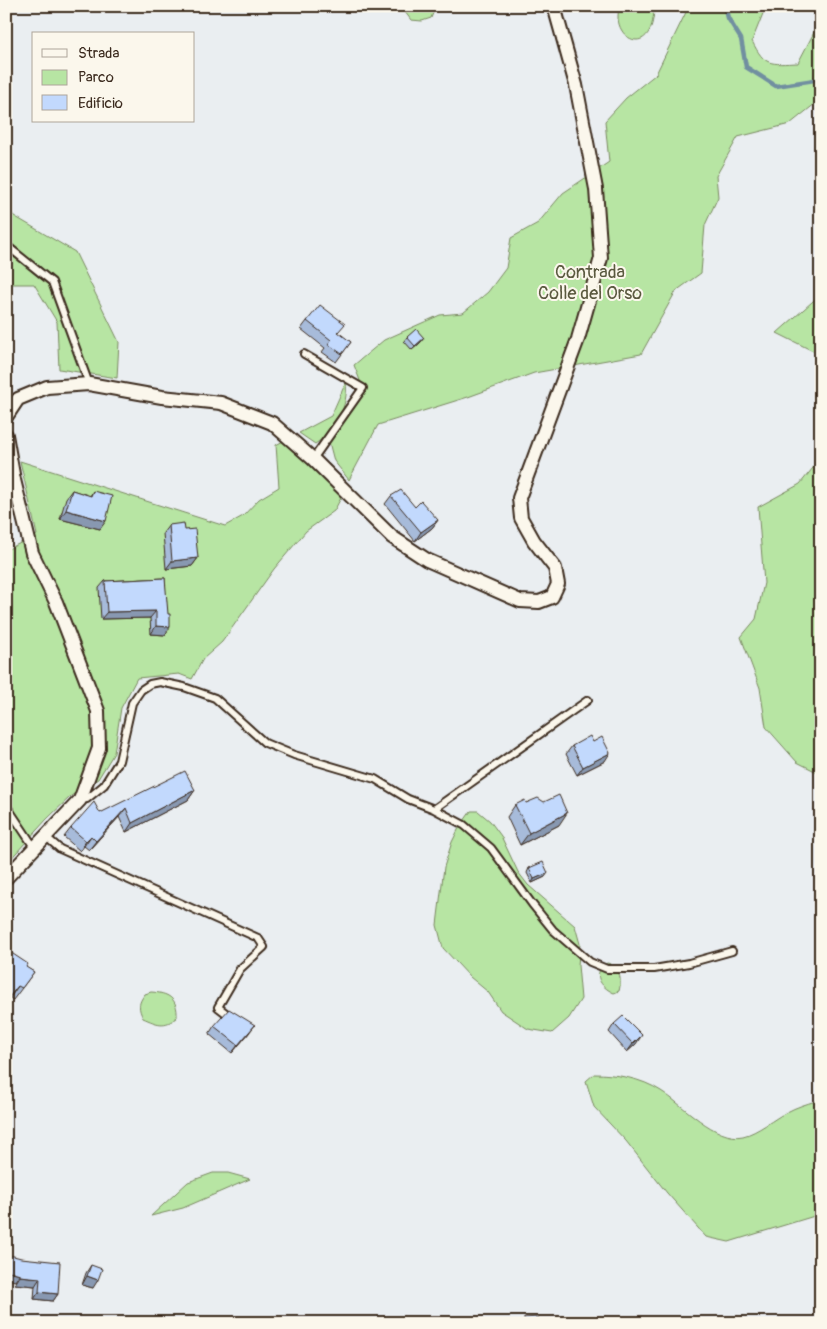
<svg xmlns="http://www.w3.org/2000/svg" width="827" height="1329" font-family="Pangolin,sans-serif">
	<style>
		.green { fill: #b7e5a3; stroke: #798860 }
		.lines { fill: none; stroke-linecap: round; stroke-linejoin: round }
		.stream { stroke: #718fa0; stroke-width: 4.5 }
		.service-casing { stroke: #3b2a1e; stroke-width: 10 }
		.minor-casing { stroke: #3b2a1e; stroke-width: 16 }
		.service { stroke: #fbf7ec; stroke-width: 6 }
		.minor { stroke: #fbf7ec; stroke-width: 12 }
		.wall { fill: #a7bbda; stroke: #3b2a1e }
		.shaded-wall { fill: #8898b1; stroke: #3b2a1e }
		.building { fill: #c2d9fd; stroke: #3b2a1e }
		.labels { text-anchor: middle; stroke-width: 4; stroke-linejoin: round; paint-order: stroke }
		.park-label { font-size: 18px; fill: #5a593f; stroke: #fbf7ec }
	</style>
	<rect width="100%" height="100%" fill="#eaeef1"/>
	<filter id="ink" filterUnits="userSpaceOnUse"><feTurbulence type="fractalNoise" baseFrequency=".02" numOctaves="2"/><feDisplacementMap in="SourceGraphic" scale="10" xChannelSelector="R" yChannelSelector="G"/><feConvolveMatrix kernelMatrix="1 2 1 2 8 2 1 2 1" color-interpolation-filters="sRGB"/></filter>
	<g filter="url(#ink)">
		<path class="green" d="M404,6H436L431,18L422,21L411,20L405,12Z
			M620,6H654C654,63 608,38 620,6Z
			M689,6H766L752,41C765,67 770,64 798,63L821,19V99L790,124L738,137L716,176L718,197L705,225L701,273L676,291L641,354L534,373L468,397L378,425L349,480L334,461L329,442L364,391L354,365L384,340L440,315L463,313L488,292L506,268L511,238L538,223L563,193L609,162L605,121L626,98L656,74Z
			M6,207L14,216L75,252L119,342L117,378L59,369L57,322L34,284H6Z
			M821,294V355L777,333Z
			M346,382C349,406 335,431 315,444L299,433L331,416Z
			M285,440L342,496L334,511L306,531L274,569L222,642L203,659L192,679L179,674L137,678L121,708L114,753L98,779L71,796L47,819L6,864V550L37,535L20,461L225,526L243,516L259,499L279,487L276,445Z
			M821,458V774L797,762L766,727L760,688L741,637L756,619L764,583L758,507L800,484Z
			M471,811H478L490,821L501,836L518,872L528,885L575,926L580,944L578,965L581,999L569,1018L552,1033L528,1029L501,1011L488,992L470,977L443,948L437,925L444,867L452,842L459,828Z
			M607,963C620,965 622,980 619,991L614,993C600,987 591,973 607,963Z
			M151,992C168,993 178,998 177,1017C165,1028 157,1024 143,1018C138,1008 138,1003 145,994Z
			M594,1074C616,1074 641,1078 661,1091C682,1104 716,1142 743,1136C757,1133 775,1118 787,1112C796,1107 806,1104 816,1101H821V1214L729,1242L706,1237L667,1193L626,1141L594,1107L586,1081Z
			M213,1173H228L250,1179L183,1208L151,1216L188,1182Z"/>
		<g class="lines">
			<path class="stream" d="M725,6L728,18L741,39L746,67L776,86L821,79"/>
			<defs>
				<path id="service" d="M6,245L52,282L89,384
					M304,354L363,388L313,459
					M80,800L87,799L104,785L119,761L132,703L141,690L150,684L160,682L184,687L215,698L265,743L294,755L375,779L408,799L434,809L588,700
					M6,805L34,847
					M434,809L464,825L491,848L532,904L553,930L590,962L607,969H654L689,963L732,951
					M45,836L60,849L258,938L264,947L240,969L218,1007L231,1017"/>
				<path id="minor" d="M6,417L18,399L47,387L89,384L162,397L221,403L272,423L313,459L392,537L427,560L520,601L539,602L552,597L558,584L555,568L534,541L521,518L519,498L578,339L601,258L596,189L576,85L554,6
					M6,435L14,480L32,553L56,602L98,711L99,748L80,800L6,878"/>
			</defs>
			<use href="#service" class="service-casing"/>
			<use href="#minor" class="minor-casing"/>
			<use href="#service" class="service"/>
			<use href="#minor" class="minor"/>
		</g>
		<path class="wall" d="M307,321L338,333L351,342L336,362L322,352L325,348L301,329Z
			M407,337L421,342L412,350L404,341Z
			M72,490L90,496L93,491L100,529L60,519L66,498Z
			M391,496L415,507L438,520L432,528L415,541L385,504Z
			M169,525L185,530L198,558L192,566L166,569L163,533Z
			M165,578V635L151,634L150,618L101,619L99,588L105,581Z
			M593,742L605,761L577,775L566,754L572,746Z
			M195,790L188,800L126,832L119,817L89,850L84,846L80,851L64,837L71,828L100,813Z
			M526,803L559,825L520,845L507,817L515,805Z
			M529,868L545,877L532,883L527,873Z
			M6,957L34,972L13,1000L10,998L6,1002Z
			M614,1024L636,1044L627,1052L609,1032Z
			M214,1026L249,1033L232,1053L209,1034Z
			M21,1258L58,1294L53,1301L34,1299L35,1286L15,1284Z
			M91,1265L93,1288L82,1285L86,1273Z"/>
		<path class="shaded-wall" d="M424,338L421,342L412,350L415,346Z
			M66,510L106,521L100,529L60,519Z
			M438,520L432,528L415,541L421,532Z
			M198,558L192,566L166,569L172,561Z
			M156,611L150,618L101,619L107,612Z
			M156,626L170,627L165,635L151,634Z
			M610,753L605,761L577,775L583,767Z
			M195,790L188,800L126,832L132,823Z
			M126,808L119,817L89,850L96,841Z
			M567,813L559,825L520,845L529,833Z
			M91,836L84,846L80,851L86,841Z
			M548,873L545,877L532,883L534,879Z
			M18,986L10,998L6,1002V1001L9,997Z
			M255,1025L249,1033L232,1053L238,1045Z
			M642,1035L636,1044L627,1052L633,1044Z
			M6,1270L20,1274L15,1281L6,1279Z
			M20,1276L40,1278L35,1286L15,1284Z
			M87,1276L98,1280L93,1288L82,1285Z
			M39,1292L58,1294L53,1301L34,1299Z"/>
		<path class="building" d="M320,305L345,324L338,332L351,342L342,354L328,344L331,340L307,321Z
			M416,329L424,338L415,346L407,337Z
			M72,490L91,496L93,491L112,496L106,521L66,510Z
			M401,490L415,507L421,501L438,520L421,532L391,496Z
			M184,523L185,530L195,529L198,558L172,561L169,525Z
			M165,578L168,614H170V627L156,626V611L107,612L105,581Z
			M590,736L593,742L602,737L610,753L583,767L572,746Z
			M185,771L195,790L132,823L126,808L96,841L91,836L86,841L71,828L94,802L100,813Z
			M559,795L567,813L529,833L515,805L525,800L526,803L538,798L544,802Z
			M543,862L548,873L534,879L529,868Z
			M10,952L28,964L26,967L34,972L22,988L18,986L9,997L6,995V957Z
			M229,1009L255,1025L238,1045L214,1026Z
			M623,1016L642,1035L633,1044L614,1024Z
			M6,1254L21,1258L60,1262L58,1294L39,1292L40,1278L20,1276V1274L6,1270Z
			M91,1265L102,1269L98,1280L87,1276Z
			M538,1317V1320H547V1323H524V1318Z
			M647,1319V1323H620L621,1321Z"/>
	</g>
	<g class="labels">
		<g class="park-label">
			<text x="590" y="278">Contrada<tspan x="590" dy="21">Colle del Orso</tspan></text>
		</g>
	</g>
	<rect width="827" height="1329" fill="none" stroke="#fbf7ec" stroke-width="25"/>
	<rect x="12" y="12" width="802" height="1304" fill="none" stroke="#3b2a1e" stroke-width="2" filter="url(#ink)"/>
	<rect x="32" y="32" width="162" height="90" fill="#fbf7ec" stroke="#aea59a"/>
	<rect x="42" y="49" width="25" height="8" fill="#fbf7ec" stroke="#aea59a"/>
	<text x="78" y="58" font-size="15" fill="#3b2a1e">Strada</text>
	<rect x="42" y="70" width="25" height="15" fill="#b7e5a3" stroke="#aea59a"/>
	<text x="78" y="82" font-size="15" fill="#3b2a1e">Parco</text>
	<rect x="42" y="95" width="25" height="15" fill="#c2d9fd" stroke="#aea59a"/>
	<text x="78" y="108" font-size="15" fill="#3b2a1e">Edificio</text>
</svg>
